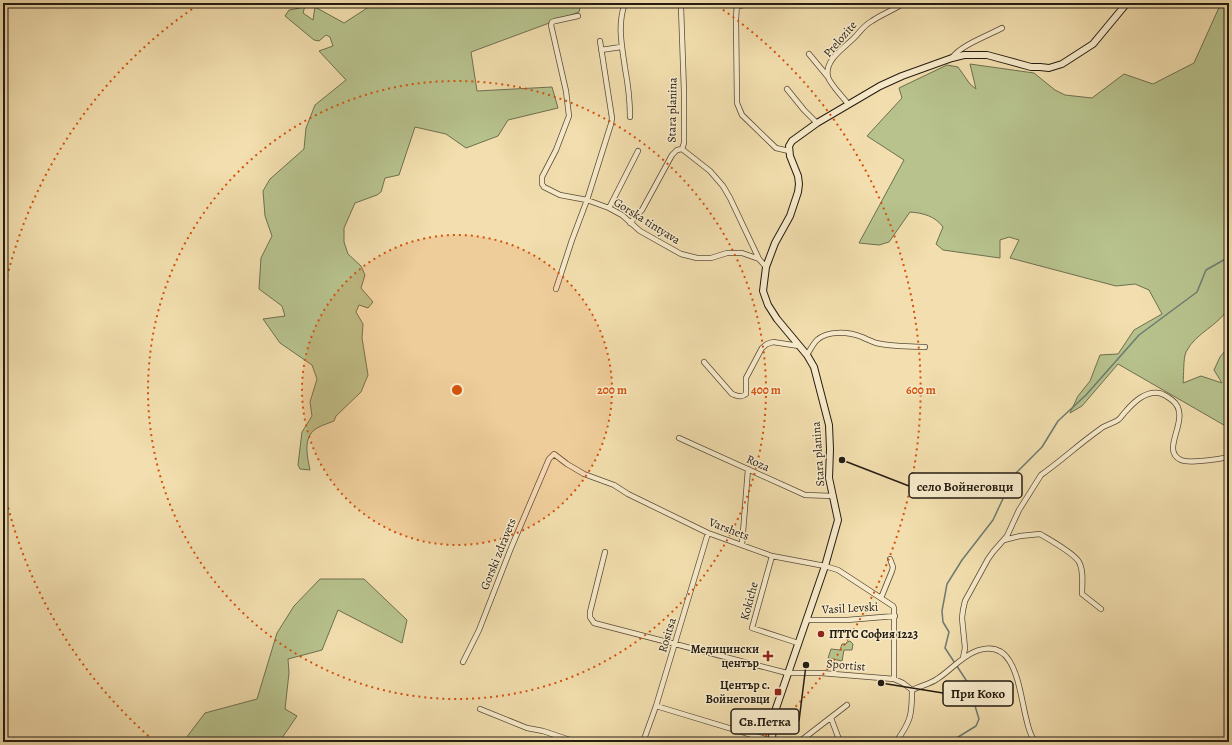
<svg xmlns="http://www.w3.org/2000/svg" width="1232" height="745" font-family="Alegreya,serif">
	<style>
		.green { fill: #b7c28d; stroke: #6e6f50 }
		.lines { fill: none; stroke-linecap: round; stroke-linejoin: round }
		.stream { stroke: #6c7b71; stroke-width: 1.5 }
		.street-casing { stroke: #584c39; stroke-width: 6 }
		.secondary-casing { stroke: #251c12; stroke-width: 8 }
		.street { stroke: #f7eaca; stroke-width: 4.5 }
		.secondary { stroke: #f7eaca; stroke-width: 6 }
		.ring { fill: none; stroke: #d4530d; stroke-width: 2; stroke-dasharray: 2 4 }
		.poi-dot { fill: #8f2418; stroke: #f7eaca; stroke-width: 1.5 }
		.labels { text-anchor: middle; stroke-width: 3; stroke-linejoin: round; paint-order: stroke }
		.street-label { font-size: 12px; fill: #251c12; stroke: #f7eaca }
		.poi-label { font-size: 12px; font-weight: bold; fill: #251c12; stroke: #f7eaca; text-anchor: end }
		.centre { fill: #d4530d; stroke: #f7eaca; stroke-width: 2 }
		.ring-label { font-size: 12px; text-anchor: middle; font-weight: bold; fill: #d4530d; stroke: #f7eaca; stroke-width: 3; stroke-linejoin: round; paint-order: stroke }
		.leader { fill: none; stroke: #251c12; stroke-width: 1.5 }
		.callout-dot { fill: #251c12; stroke: #f7eaca; stroke-width: 1.5 }
		.callout { fill: #f7eaca; stroke: #251c12; stroke-width: 1.5 }
		.callout-label { font-size: 13px; text-anchor: middle; font-weight: bold; fill: #251c12 }
	</style>
	<rect width="100%" height="100%" fill="#f2deae"/>
	<filter id="stains"><feTurbulence type="fractalNoise" baseFrequency=".005" numOctaves="4"/><feColorMatrix values="0 0 0 0 .2 0 0 0 0 .09 0 0 0 0 .02 0 0 0 .5 -.17"/></filter>
	<radialGradient id="worn" r=".72"><stop offset=".6" stop-color="#630" stop-opacity="0"/><stop offset="1" stop-color="#630" stop-opacity=".3"/></radialGradient>
	<path class="green" d="M301,3L305,6L303,13L313,20L315,7L344,23L375,3H581L579,12L471,52L477,91L552,87L558,108L508,120L498,136L466,148L446,134L415,127L399,175L385,178L381,192L377,195L355,203L344,228V242L348,254L361,266L365,275L361,288L373,302L368,308L359,305L356,312L363,324L362,338L368,375L361,392L336,416L334,421C329,423 323,425 319,427C302,435 307,455 310,470L300,469L298,465L302,432L312,416L310,402L317,379L312,365L280,343L263,319L285,316L282,306L259,289L261,258L272,236L265,216L263,191L270,179L304,149L306,128L315,105L346,80L319,51L333,46L330,37L326,35L319,41L314,40L285,16L289,10L300,8Z
		M1221,3H1229V307C1219,326 1196,332 1186,352C1183,359 1184,375 1183,383L1201,376L1222,383L1214,370L1220,357L1229,346V394L1224,401L1229,400V428L1118,364L1082,406L1070,413L1078,396L1090,381L1100,355L1118,354L1134,330L1162,314L1149,290L1135,284L1116,286L1010,258L1019,240L1009,237L1000,240V258L943,250L936,244L943,227C935,216 923,213 910,212L889,242L879,245L859,243L904,160L867,136L902,98L899,88L947,65L958,67L970,84L976,89L970,64L1034,73L1055,90L1065,95L1092,98L1124,74L1153,84L1194,63Z
		M320,579H364L407,620L402,643L338,610L322,650L288,659L289,673L285,709L297,716L282,738L275,742H183L205,713L257,699L277,633L294,606Z
		M850,641L853,644L852,650H844L842,661L828,658L831,649L840,650L842,644H846L847,642Z"/>
	<g class="lines">
		<path class="stream" d="M950,742L976,726L979,719L968,683L945,648L949,632L943,622L942,611L947,584L962,560L993,520L1014,475L1042,447L1058,421L1086,395L1139,335L1197,292L1206,270L1229,257"/>
		<defs>
			<path id="street" d="M625,3C617,25 622,46 625,68C628,84 630,100 630,117
				M737,3L736,19L737,103L742,115L776,148L789,151
				M681,7L684,92V143L682,149
				M736,7L750,3
				M578,16L555,21L552,22L551,25L566,91L569,116L556,150L542,177V184L544,187L560,195L587,200L609,208L622,215L640,231L681,254L697,258H711L727,253H742L759,259L766,267
				M601,50L621,47
				M809,54L828,77
				M952,58C959,46 989,35 1002,28
				M787,89L804,110L817,123
				M848,104C843,97 830,84 828,77C824,60 844,48 854,38C861,31 863,26 872,21C882,14 894,10 904,3
				M682,149L710,171L723,186L730,198L759,259
				M609,208L638,151
				M630,223L642,210L672,155L677,150L682,149
				M556,289L572,240L587,200L611,124L612,118L600,41
				M807,355C810,350 813,344 817,340C828,330 849,332 862,337C866,339 871,341 876,343C892,347 909,346 925,347
				M704,362L732,394C738,396 741,398 746,394V378L762,348L767,344L773,342L799,346
				M679,438L805,495L833,496
				M1004,540L1020,536L1040,534C1050,540 1074,553 1079,562C1084,571 1082,584 1082,594L1101,609
				M742,545L748,469
				M605,552L590,612V617L594,623L787,673H821L894,679L903,683L912,690
				M772,556L752,628L798,643
				M881,598L892,571L893,567L890,559
				M806,620H847L895,616
				M963,658L965,648L962,618L963,610L965,601L988,559L993,552L1007,536L1019,510L1041,475C1061,461 1079,444 1099,430C1104,425 1112,424 1118,420C1121,418 1123,414 1126,411C1134,402 1145,391 1159,393C1164,394 1168,397 1172,400C1194,417 1158,450 1181,460C1191,464 1218,459 1229,457
				M463,662L479,630L511,548L549,459L554,454L567,464L584,474L614,485L628,494L708,533L772,556L825,566L838,570L893,606L894,608V679
				M912,690C920,686 930,684 937,679C950,671 960,658 974,652C1026,630 1017,717 1035,742
				M656,706L772,741
				M480,709L527,728L543,731L576,742
				M831,718L840,742
				M643,742L656,706L708,533
				M799,742L847,705
				M896,742C911,721 912,715 912,690"/>
			<path id="secondary" d="M772,742L773,717L825,566L838,520L829,478L830,449L829,425L814,367L807,355L777,319L768,305L763,291L766,267L775,243L790,216L798,192L799,184L798,176L790,156L789,146L792,141L817,123L880,86L902,76L952,58L964,55H987L1031,67H1040L1049,68L1062,64L1093,44L1127,3"/>
		</defs>
		<use href="#street" class="street-casing"/>
		<use href="#secondary" class="secondary-casing"/>
		<use href="#street" class="street"/>
		<use href="#secondary" class="secondary"/>
	</g>
	<circle cx="457" cy="390" r="155" fill="#d4530d" fill-opacity=".12"/>
	<g class="ring">
		<circle cx="457" cy="390" r="155"/>
		<circle cx="457" cy="390" r="309"/>
		<path d="M153 740A464 464 0 0 1 3 486M3 294A464 464 0 0 1 201 3M713 3A464 464 0 0 1 761 740"/>
	</g>
	<g class="poi-dot">
		<circle cx="821" cy="634" r="4"/>
		<path d="M766 650h4v4h4v4h-4v4h-4v-4h-4v-4h4z"/>
		<rect x="774" y="688" width="8" height="8" rx="2"/>
	</g>
	<g class="labels">
		<g class="street-label">
			<text transform="translate(840 39) rotate(-49)" y="4">Prelozite</text>
			<text transform="translate(672 110) rotate(-89)" y="4">Stara planina</text>
			<text transform="translate(647 221) rotate(32)" y="4">Gorska tintyava</text>
			<text transform="translate(818 454) rotate(-94)" y="4">Stara planina</text>
			<text transform="translate(758 463) rotate(24)" y="4">Roza</text>
			<text transform="translate(729 529) rotate(21)" y="4">Varshets</text>
			<text transform="translate(498 554) rotate(-68)" y="4">Gorski zdravets</text>
			<text transform="translate(749 601) rotate(-75)" y="4">Kokiche</text>
			<text transform="translate(850 608) rotate(-3)" y="4">Vasil Levski</text>
			<text transform="translate(667 635) rotate(-73)" y="4">Rositsa</text>
			<text transform="translate(846 665) rotate(5)" y="4">Sportist</text>
		</g>
		<g class="poi-label">
			<text x="829" y="638" text-anchor="start">ПТТС София 1223</text>
			<text x="759" y="653">Медицински<tspan x="759" dy="14">център</tspan></text>
			<text x="770" y="689">Център с.<tspan x="770" dy="14">Войнеговци</tspan></text>
		</g>
	</g>
	<circle cx="457" cy="390" r="6" class="centre"/>
	<g class="ring-label">
		<text x="612" y="394">200 m</text>
		<text x="766" y="394">400 m</text>
		<text x="921" y="394">600 m</text>
	</g>
	<path class="leader" d="M842 460L909 486M881 683L943 693M806 665L799 721"/>
	<g class="callout-dot">
		<circle cx="842" cy="460" r="4"/>
		<circle cx="881" cy="683" r="4"/>
		<circle cx="806" cy="665" r="4"/>
	</g>
	<g class="callout">
		<rect x="909" y="473" width="113" height="25" rx="4"/>
		<rect x="943" y="681" width="70" height="25" rx="4"/>
		<rect x="731" y="709" width="68" height="25" rx="4"/>
	</g>
	<g class="callout-label">
		<text x="965" y="491">село Войнеговци</text>
		<text x="978" y="698">При Коко</text>
		<text x="765" y="726">Св.Петка</text>
	</g>
	<rect width="1232" height="745" fill="none" stroke="#f2deae" stroke-width="16"/>
	<rect x="4" y="4" width="1224" height="737" fill="none" stroke="#251c12" stroke-width="2"/>
	<rect x="8" y="8" width="1216" height="729" fill="none" stroke="#251c12"/>
	<rect width="100%" height="100%" filter="url(#stains)"/>
	<rect width="100%" height="100%" fill="url(#worn)"/>
</svg>
